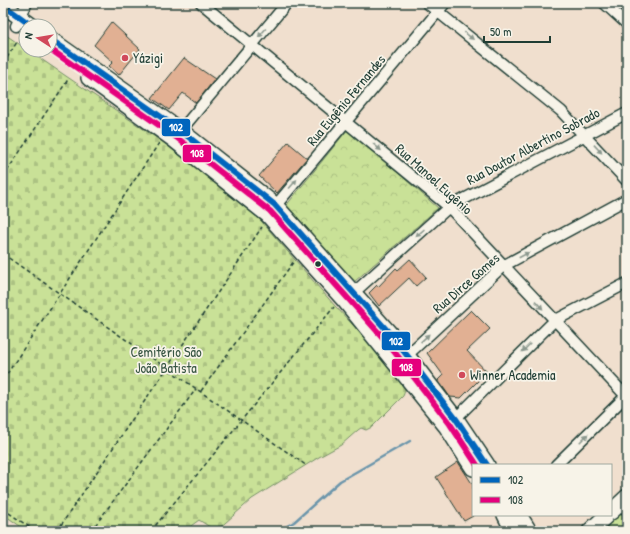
<svg xmlns="http://www.w3.org/2000/svg" width="630" height="534" font-family="'Patrick Hand',sans-serif">
	<style>
		.grass { fill: #c9e197; stroke: #748f66 }
		.cemetery { fill: url(#cemetery-stones); stroke: #748f66 }
		.park { fill: url(#park-crowns); stroke: #748f66 }
		.lines { fill: none; stroke-linecap: round; stroke-linejoin: round }
		.stream { stroke: #6b95ab; stroke-width: 2.5 }
		.building { fill: #e1b093; stroke: #1f3d34 }
		.street-casing { stroke: #1f3d34; stroke-width: 13 }
		.secondary-casing { stroke: #1f3d34; stroke-width: 18 }
		.path { stroke: #1f3d34; stroke-width: 1.5; stroke-dasharray: 4 3; stroke-linecap: butt }
		.street { stroke: #f7f3e8; stroke-width: 10 }
		.secondary { stroke: #f7f3e8; stroke-width: 15 }
		.bus-1-casing { stroke: #f7f3e8; stroke-width: 9 }
		.bus-2-casing { stroke: #f7f3e8; stroke-width: 9 }
		.bus-1 { stroke: #0065bd; stroke-width: 6 }
		.bus-2 { stroke: #e5007d; stroke-width: 6 }
		.oneway { fill: #8b988e }
		.poi-dot { fill: #d1495b; stroke: #f7f3e8; stroke-width: 1.5 }
		.bus-dot { fill: #1f3d34; stroke: #f7f3e8; stroke-width: 1.5 }
		.labels { text-anchor: middle; stroke-width: 3.5; stroke-linejoin: round; paint-order: stroke }
		.poi-label { font-size: 14px; fill: #1f3d34; stroke: #f7f3e8; text-anchor: start }
		.street-label { font-size: 14px; fill: #1f3d34; stroke: #f7f3e8 }
		.park-label { font-size: 14px; fill: #385643; stroke: #f7f3e8 }
		.line-badge { stroke: #f7f3e8; stroke-width: 1.5 }
		.badge-label { font-size: 11px; text-anchor: middle; font-weight: bold; fill: #fff }
	</style>
	<defs>
		<pattern id="cemetery-stones" width="16" height="16" patternUnits="userSpaceOnUse"><rect width="16" height="16" fill="#c9e197"/><path d="M2 7V4a2 2 0 0 1 4 0v3zM10 15v-3a2 2 0 0 1 4 0v3z" fill="#acc283"/></pattern>
		<pattern id="park-crowns" width="20" height="18" patternUnits="userSpaceOnUse"><rect width="20" height="18" fill="#c9e197"/><path d="M2 6a3 3 0 1 1 6 0M12 15a3 3 0 1 1 6 0" fill="none" stroke="#acc283"/></pattern>
	</defs>
	<rect width="100%" height="100%" fill="#f0dfce"/>
	<filter id="ink" filterUnits="userSpaceOnUse"><feTurbulence type="fractalNoise" baseFrequency=".025" numOctaves="2"/><feDisplacementMap in="SourceGraphic" scale="8" xChannelSelector="R" yChannelSelector="G"/><feConvolveMatrix kernelMatrix="1 2 1 2 8 2 1 2 1" color-interpolation-filters="sRGB"/></filter>
	<g filter="url(#ink)">
		<path class="grass" d="M627,505V527L622,531H599Z"/>
		<path class="cemetery" d="M3,33L161,141L249,207L335,306L401,376C404,383 407,388 403,396L372,427L366,430L361,428L358,430L341,445L319,457L252,499L216,531L199,520L184,531H27L3,514Z"/>
		<path class="park" d="M348,129L438,208L354,282L285,207Z"/>
		<g class="lines">
			<path class="stream" d="M279,531L294,522L340,481L410,441"/>
		</g>
		<path class="building" d="M111,22L140,49L119,75L109,66L113,62L94,45Z
			M184,58L215,79L196,103L183,93L169,110L152,98Z
			M288,142L307,158L277,193L259,176Z
			M410,259L426,277L416,286L409,278L379,306L369,293L377,285L378,287L396,268L398,270Z
			M471,310L490,329L467,351L487,372L461,398L450,397L438,380L443,375L427,353Z
			M458,462L473,485V516L464,521L436,477Z"/>
		<g class="lines">
			<defs>
				<path id="street" d="M201,3L449,207L627,397
					M427,3L561,111L627,181
					M604,3L627,24
					M16,26L27,3
					M177,135L287,3
					M272,210L445,3
					M349,297L449,207L627,113
					M402,360L503,266L627,199
					M452,422L554,321L627,283
					M556,465L627,395"/>
				<path id="secondary" d="M3,5L32,26
					M50,39L181,131L275,205L392,336L456,419L487,465
					M89,78L173,139L268,215L345,301L446,426L473,468
					M611,512L627,497
					M505,515L513,531
					M519,515L529,531
					M590,531L607,515"/>
			</defs>
			<use href="#street" class="street-casing"/>
			<use href="#secondary" class="secondary-casing"/>
			<path class="path" d="M3,64L17,42
				M3,177L69,78
				M3,254L307,466
				M3,380L159,143
				M201,391L294,261
				M3,509L35,531
				M57,531L262,227
				M91,531L196,389
				M151,531L334,307"/>
			<use href="#street" class="street"/>
			<use href="#secondary" class="secondary"/>
			<defs>
				<path id="bus-1" d="M3,5L32,26
					M50,39L181,131L275,205L392,336L456,419L487,465"/>
				<path id="bus-2" d="M50,49L176,137L270,211L386,341L450,424L477,465"/>
			</defs>
			<use href="#bus-1" class="bus-1-casing"/>
			<use href="#bus-2" class="bus-2-casing"/>
			<use href="#bus-1" class="bus-1"/>
			<use href="#bus-2" class="bus-2"/>
		</g>
		<defs><path id="oneway-solid" d="M-6-.8H1V-3.2L6.5 0L1 3.2V.8H-6Z"/></defs>
		<g class="oneway">
			<use href="#oneway-solid" transform="translate(262 33) rotate(130)"/>
			<use href="#oneway-solid" transform="translate(469 36) rotate(39)"/>
			<use href="#oneway-solid" transform="translate(377 147) rotate(40)"/>
			<use href="#oneway-solid" transform="translate(598 149) rotate(47)"/>
			<use href="#oneway-solid" transform="translate(293 184) rotate(-49)"/>
			<use href="#oneway-solid" transform="translate(420 233) rotate(138)"/>
			<use href="#oneway-solid" transform="translate(524 255) rotate(-28)"/>
			<use href="#oneway-solid" transform="translate(539 305) rotate(47)"/>
			<use href="#oneway-solid" transform="translate(425 338) rotate(-43)"/>
			<use href="#oneway-solid" transform="translate(526 348) rotate(135)"/>
			<use href="#oneway-solid" transform="translate(584 438) rotate(-45)"/>
		</g>
	</g>
	<g class="poi-dot">
		<circle cx="125" cy="58" r="4"/>
		<circle cx="462" cy="375" r="4"/>
	</g>
	<circle class="bus-dot" cx="318" cy="264" r="3.5"/>
	<g class="labels">
		<g class="poi-label">
			<text x="133" y="63">Yázigi</text>
			<text x="470" y="380">Winner Academia</text>
		</g>
		<g class="street-label">
			<text transform="translate(346 100) rotate(-50)" y="5">Rua Eugênio Fernandes</text>
			<text transform="translate(533 146) rotate(-28)" y="5">Rua Doutor Albertino Sobrado</text>
			<text transform="translate(434 179) rotate(42)" y="5">Rua Manoel Eugênio</text>
			<text transform="translate(466 283) rotate(-41)" y="5">Rua Dirce Gomes</text>
		</g>
		<g class="park-label">
			<text x="166" y="357">Cemitério São<tspan x="166" dy="16">João Batista</tspan></text>
		</g>
	</g>
	<g class="line-badge">
		<rect x="161" y="118" width="30" height="19" rx="4" fill="#0065bd"/>
		<rect x="182" y="144" width="30" height="19" rx="4" fill="#e5007d"/>
		<rect x="381" y="331" width="30" height="20" rx="4" fill="#0065bd"/>
		<rect x="391" y="358" width="31" height="19" rx="4" fill="#e5007d"/>
	</g>
	<g class="badge-label">
		<text x="176" y="131">102</text>
		<text x="197" y="157">108</text>
		<text x="396" y="345">102</text>
		<text x="406" y="371">108</text>
	</g>
	<rect width="630" height="534" fill="none" stroke="#f7f3e8" stroke-width="16"/>
	<rect x="8" y="8" width="614" height="518" fill="none" stroke="#1f3d34" stroke-width="1.5" filter="url(#ink)"/>
	<rect x="472" y="464" width="140" height="52" fill="#f7f3e8" stroke="#a1aaa0"/>
	<rect x="480" y="477" width="20" height="6" fill="#0065bd" stroke="#a1aaa0"/>
	<text x="508" y="484" font-size="12" fill="#1f3d34">102</text>
	<rect x="480" y="497" width="20" height="6" fill="#e5007d" stroke="#a1aaa0"/>
	<text x="508" y="504" font-size="12" fill="#1f3d34">108</text>
	<g transform="translate(38 38) rotate(282)"><circle r="19" fill="#f7f3e8" stroke="#a1aaa0"/>
	<path d="M0-3L7 15L0 10L-7 15Z" fill="#d1495b"/>
	<text y="-6" font-size="11" font-weight="bold" text-anchor="middle" fill="#1f3d34">N</text>
	</g>
	<path d="M484 36v6h66v-6" fill="none" stroke="#1f3d34" stroke-width="2"/>
	<text x="490" y="36" font-size="12" fill="#1f3d34" stroke="#f7f3e8" stroke-width="3" paint-order="stroke">50 m</text>
</svg>
